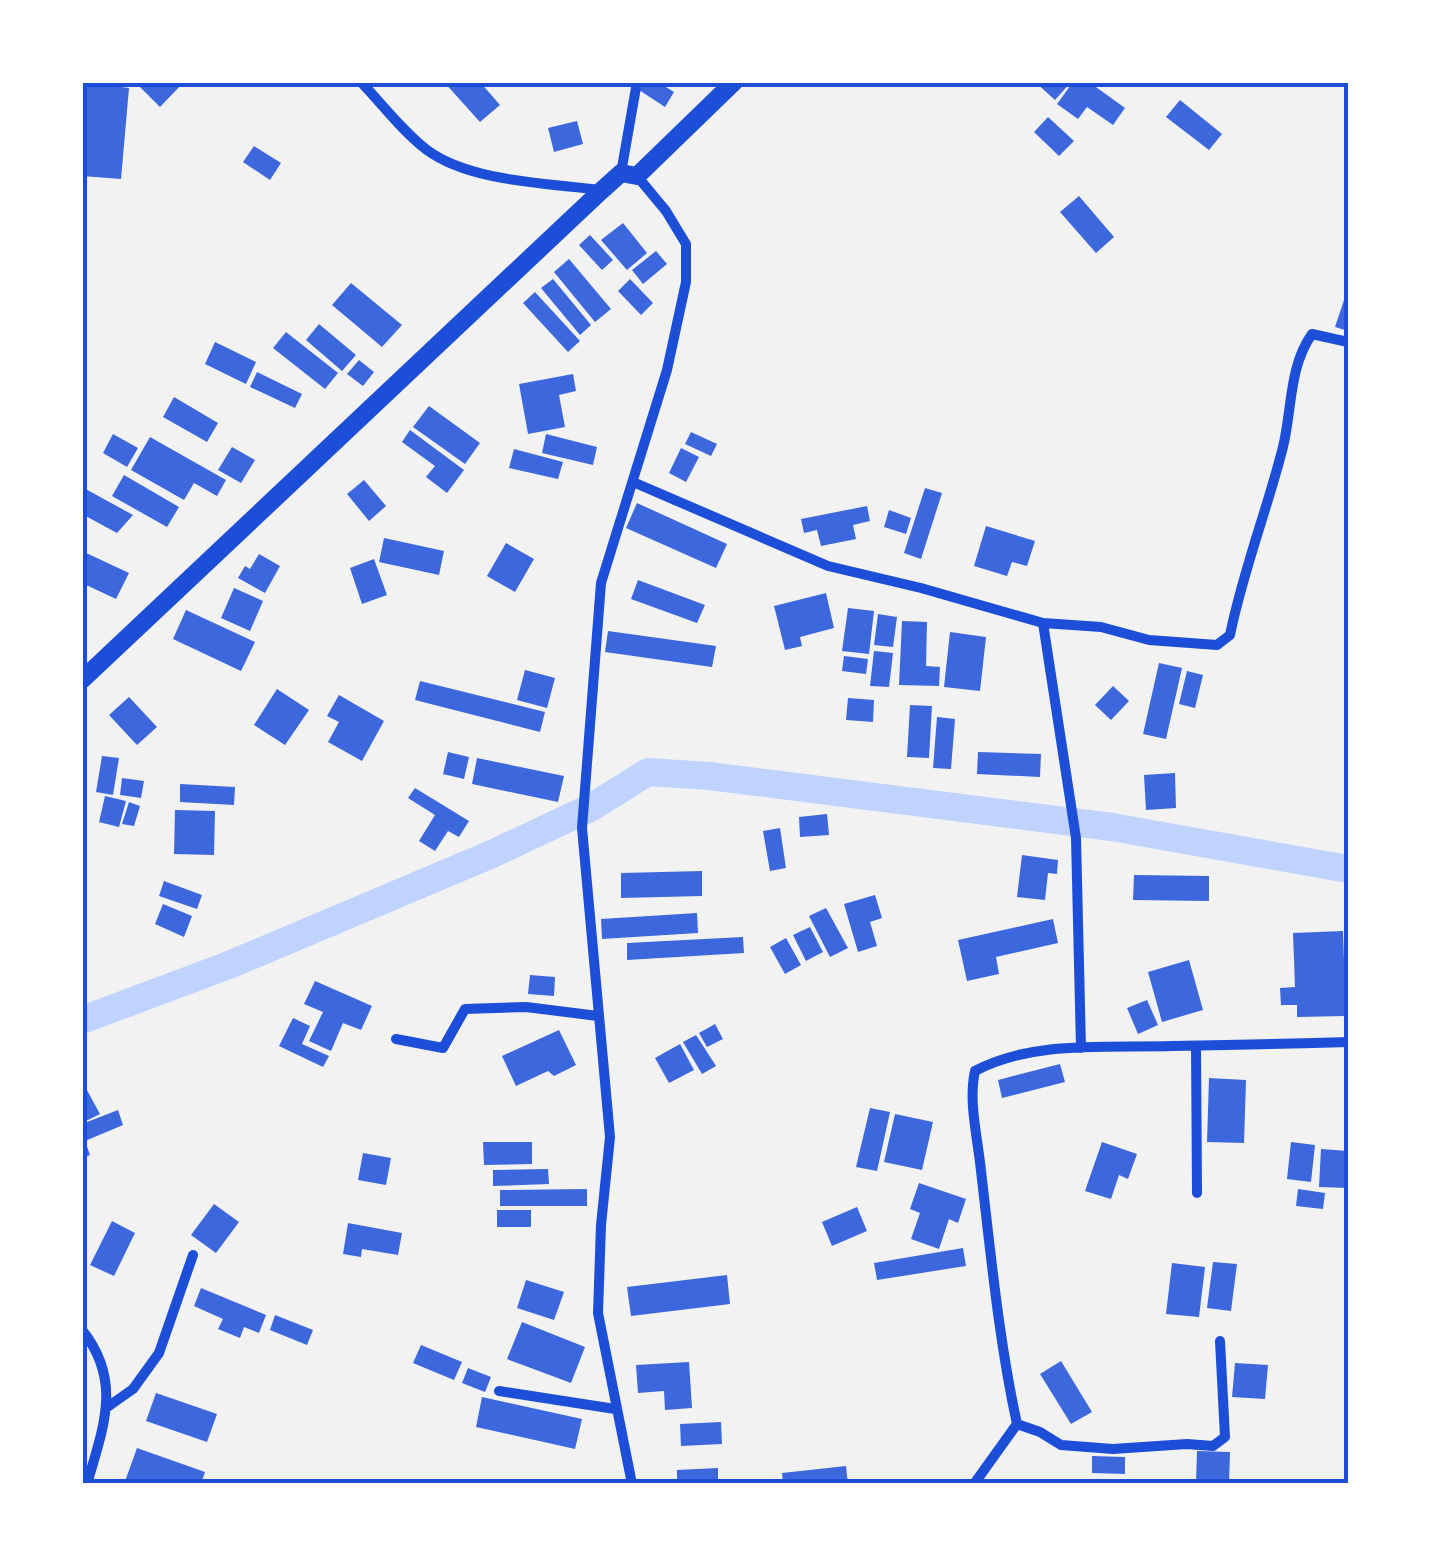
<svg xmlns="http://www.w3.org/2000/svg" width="1431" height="1566" font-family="'Source Sans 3',sans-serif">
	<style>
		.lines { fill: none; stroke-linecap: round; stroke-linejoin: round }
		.canal { stroke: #bfd3fe; stroke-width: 28 }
		.building { fill: #3d67dc }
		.minor { stroke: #1d4ed8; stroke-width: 10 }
		.tertiary { stroke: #1d4ed8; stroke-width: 18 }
		.neatline { fill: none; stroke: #1d4ed8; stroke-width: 4 }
	</style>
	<rect width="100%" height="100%" fill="#f2f2f2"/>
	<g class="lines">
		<path class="canal" d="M82,1020L229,965L492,854L592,807L648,772L709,776L1112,827L1348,869"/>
	</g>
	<path class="building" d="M82,82L129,88L121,179L82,176Z
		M135,82H184L160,107Z
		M444,82H480L500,105L480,122Z
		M644,82H658L674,92L665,107L639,90Z
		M1035,82H1071L1055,100Z
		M1073,82H1089L1125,108L1113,125L1087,107L1078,119L1057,104Z
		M1180,100L1222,134L1209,150L1166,117Z
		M1048,117L1074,141L1059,156L1034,132Z
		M577,121L583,144L554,152L548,128Z
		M254,146L281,163L270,180L243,162Z
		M1079,196L1114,237L1096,253L1060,212Z
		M623,223L647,253L627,270L601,240Z
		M590,235L613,260L602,270L579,245Z
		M656,251L667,264L643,284L632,270Z
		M569,259L611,309L595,322L554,272Z
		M553,279L591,325L580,335L541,288Z
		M630,279L653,303L641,315L618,291Z
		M351,283L402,325L382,347L332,305Z
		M535,292L580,341L568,352L523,303Z
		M1344,300L1348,301V331L1335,327Z
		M319,324L356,355L342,371L306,340Z
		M286,332L338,373L325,389L273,348Z
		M215,342L256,362L246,384L205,364Z
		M359,360L374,372L363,386L347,374Z
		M257,372L302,394L295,408L250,387Z
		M573,374L576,391L559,395L565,427L528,434L519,384Z
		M174,397L218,423L207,442L163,417Z
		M429,406L480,443L465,464L413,427Z
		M410,430L464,470L447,493L426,477L435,466L402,442Z
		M691,432L717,444L711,456L685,444Z
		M113,434L138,448L127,467L103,453Z
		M546,434L597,447L593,465L542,453Z
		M150,437L226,480L217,496L194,483L184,500L131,470Z
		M232,447L255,460L241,483L218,470Z
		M681,448L699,457L686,482L669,473Z
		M514,449L563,462L558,479L509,468Z
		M124,475L179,507L167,527L112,496Z
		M364,480L386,506L369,521L347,494Z
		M82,487L133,515L117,533L82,514Z
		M925,488L942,493L921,559L904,553Z
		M637,503L727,544L716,568L626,528Z
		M867,506L870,521L853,525L856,539L821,546L817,530L804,533L801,519Z
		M889,510L911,518L906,534L884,527Z
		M986,526L1035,541L1027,566L1012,562L1007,576L974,566Z
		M384,538L444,551L439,575L379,562Z
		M506,543L534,559L515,592L487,576Z
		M82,551L129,573L116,599L82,583Z
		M259,554L280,566L265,593L238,578L245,566L250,569Z
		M374,559L387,595L362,604L350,568Z
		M638,580L705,605L697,623L631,599Z
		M234,588L263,601L250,631L221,618Z
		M826,593L834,628L800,637L802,646L785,650L774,606Z
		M848,608L874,611L869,654L842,651Z
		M186,610L255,642L241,671L173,639Z
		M878,614L897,617L893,647L874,645Z
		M902,621L927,622L926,666L940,667L939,686L899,685Z
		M608,631L716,646L712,667L605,652Z
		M950,632L986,637L980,691L944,687Z
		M874,651L893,653L889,687L870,686Z
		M844,656L868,659L866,674L842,671Z
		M1159,663L1182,668L1166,739L1143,734Z
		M525,670L555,678L547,708L517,700Z
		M1187,671L1203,675L1195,708L1179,704Z
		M420,681L545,712L540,732L415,700Z
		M1113,686L1129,701L1111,720L1095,705Z
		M277,689L309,710L285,745L254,725Z
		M339,695L384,721L362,761L328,742L339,722L327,716Z
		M129,697L157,727L137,745L109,715Z
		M848,698L874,700L873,722L846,720Z
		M910,705L932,706L929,758L907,757Z
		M937,717L955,719L951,769L933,768Z
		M448,752L469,757L464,779L443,774Z
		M978,752L1041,754L1040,777L977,774Z
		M102,756L119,758L113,795L96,792Z
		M477,758L564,776L558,802L472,784Z
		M1175,773L1176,808L1146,810L1144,775Z
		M122,778L144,781L141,798L120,795Z
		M180,784L235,787L234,805L180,802Z
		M415,788L469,821L459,837L448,831L435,851L419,841L435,815L408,798Z
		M105,796L126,801L119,827L99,822Z
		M129,802L140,806L134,826L122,824Z
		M175,810L215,811L214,855L174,854Z
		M827,814L829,835L800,837L799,817Z
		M780,828L786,868L770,871L763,831Z
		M1022,855L1058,860L1057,874L1048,873L1045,900L1017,897Z
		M702,871V896L621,898V873Z
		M1134,875L1209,876V901L1133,900Z
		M164,881L202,895L197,909L159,896Z
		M875,895L882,918L870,922L877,946L858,952L844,904Z
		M163,904L192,916L184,937L155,924Z
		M826,908L848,948L830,957L809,916Z
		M697,913L698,933L602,939L601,919Z
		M1053,919L1058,943L996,957L999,974L967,981L958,940Z
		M810,927L823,952L806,961L793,935Z
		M1343,931L1346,1016L1297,1017V1005H1281L1280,988L1295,987L1293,933Z
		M743,937L744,953L627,960V943Z
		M786,938L801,965L785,974L770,947Z
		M1189,960L1203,1010L1162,1022L1148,972Z
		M530,975L555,977L554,996L528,994Z
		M315,981L372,1006L361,1030L343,1023L331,1051L309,1041L323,1012L304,1004Z
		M1147,1000L1158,1025L1138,1034L1127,1008Z
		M293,1018L310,1026L302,1044L329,1056L323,1067L279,1046Z
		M715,1024L723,1039L707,1047L699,1033Z
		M559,1030L576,1065L554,1076L548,1071L516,1086L502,1056Z
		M696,1035L716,1066L702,1074L683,1042Z
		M680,1044L694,1070L669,1083L655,1058Z
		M1060,1064L1065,1082L1002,1098L998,1080Z
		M1209,1078L1246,1080L1244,1143L1207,1142Z
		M82,1081L100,1114L82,1123Z
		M870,1108L890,1112L877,1171L856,1167Z
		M118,1110L123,1125L85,1141L90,1155L82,1158V1124Z
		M895,1114L933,1122L922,1170L884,1162Z
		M483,1142H532V1164L484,1165Z
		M1102,1142L1137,1154L1128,1179L1119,1175L1111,1199L1085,1191Z
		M1291,1142L1315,1145L1311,1182L1287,1179Z
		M1321,1149L1348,1151V1188L1319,1187Z
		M363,1153L391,1158L386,1185L358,1180Z
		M548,1169L549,1184L493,1186V1170Z
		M919,1183L966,1199L958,1223L949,1219L939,1249L911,1239L920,1213L910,1209Z
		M587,1189V1206H500V1190Z
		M1298,1189L1325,1193L1323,1209L1296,1206Z
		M214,1204L239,1222L216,1253L191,1235Z
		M857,1207L867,1231L832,1246L822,1222Z
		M497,1210H531V1227H497Z
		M112,1221L135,1233L114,1276L90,1265Z
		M348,1223L402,1233L398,1255L362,1249L361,1257L343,1254Z
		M963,1248L966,1266L877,1280L874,1263Z
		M1213,1262L1237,1264L1231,1311L1207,1308Z
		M1172,1263L1205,1267L1199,1317L1166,1314Z
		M727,1275L730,1304L631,1316L627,1287Z
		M526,1280L564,1292L554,1320L517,1308Z
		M201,1288L266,1315L259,1333L244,1327L240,1338L218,1329L223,1319L194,1306Z
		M275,1315L313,1330L307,1345L270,1330Z
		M522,1322L585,1347L571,1383L507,1359Z
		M421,1345L462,1362L454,1380L413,1363Z
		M1061,1361L1092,1412L1071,1424L1040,1374Z
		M689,1362L692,1408L665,1410L664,1391L638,1393L636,1365Z
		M1235,1363L1268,1365L1265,1399L1232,1397Z
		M468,1368L491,1377L485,1392L462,1383Z
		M156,1393L217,1414L207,1442L146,1421Z
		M482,1397L582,1419L575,1449L476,1427Z
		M721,1422L722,1444L681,1446L680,1424Z
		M137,1448L205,1472L201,1484H124Z
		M1197,1451L1230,1452L1229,1484L1196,1483Z
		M1092,1456L1125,1457V1474L1092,1473Z
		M846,1466L848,1484H783L782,1473Z
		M718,1468V1484H677V1470Z"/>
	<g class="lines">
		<path class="minor" d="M361,82C382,104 403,132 427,150C470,182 548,183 600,190
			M621,173L637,82
			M633,482L828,566L921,588L1043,623L1101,627L1149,640L1217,645L1230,635C1243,571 1267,510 1283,447C1292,410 1289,366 1312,334L1348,342
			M1043,623L1076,838L1081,1048
			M396,1039L443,1048L465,1009L526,1007L598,1016
			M1196,1046L1197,1193
			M82,1330C123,1381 103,1428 87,1484
			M499,1391L615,1409
			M106,1408L133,1389L159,1353L193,1255
			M1017,1424L1040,1432L1061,1445L1113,1449L1187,1444L1213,1446L1225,1437L1220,1341
			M632,1484L598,1313L601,1225L610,1137L582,828L601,583L667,370L686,282V244L666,211L637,176
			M974,1484L1017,1424C999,1341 991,1256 981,1171C978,1139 968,1102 975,1071C1032,1040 1109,1048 1172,1046C1231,1045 1290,1044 1348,1042"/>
		<path class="tertiary" d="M82,680L601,191L621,173L637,176L734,82"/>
	</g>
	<rect width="1431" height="1566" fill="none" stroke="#ffffff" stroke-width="170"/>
	<rect x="85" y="85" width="1261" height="1396" class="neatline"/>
</svg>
